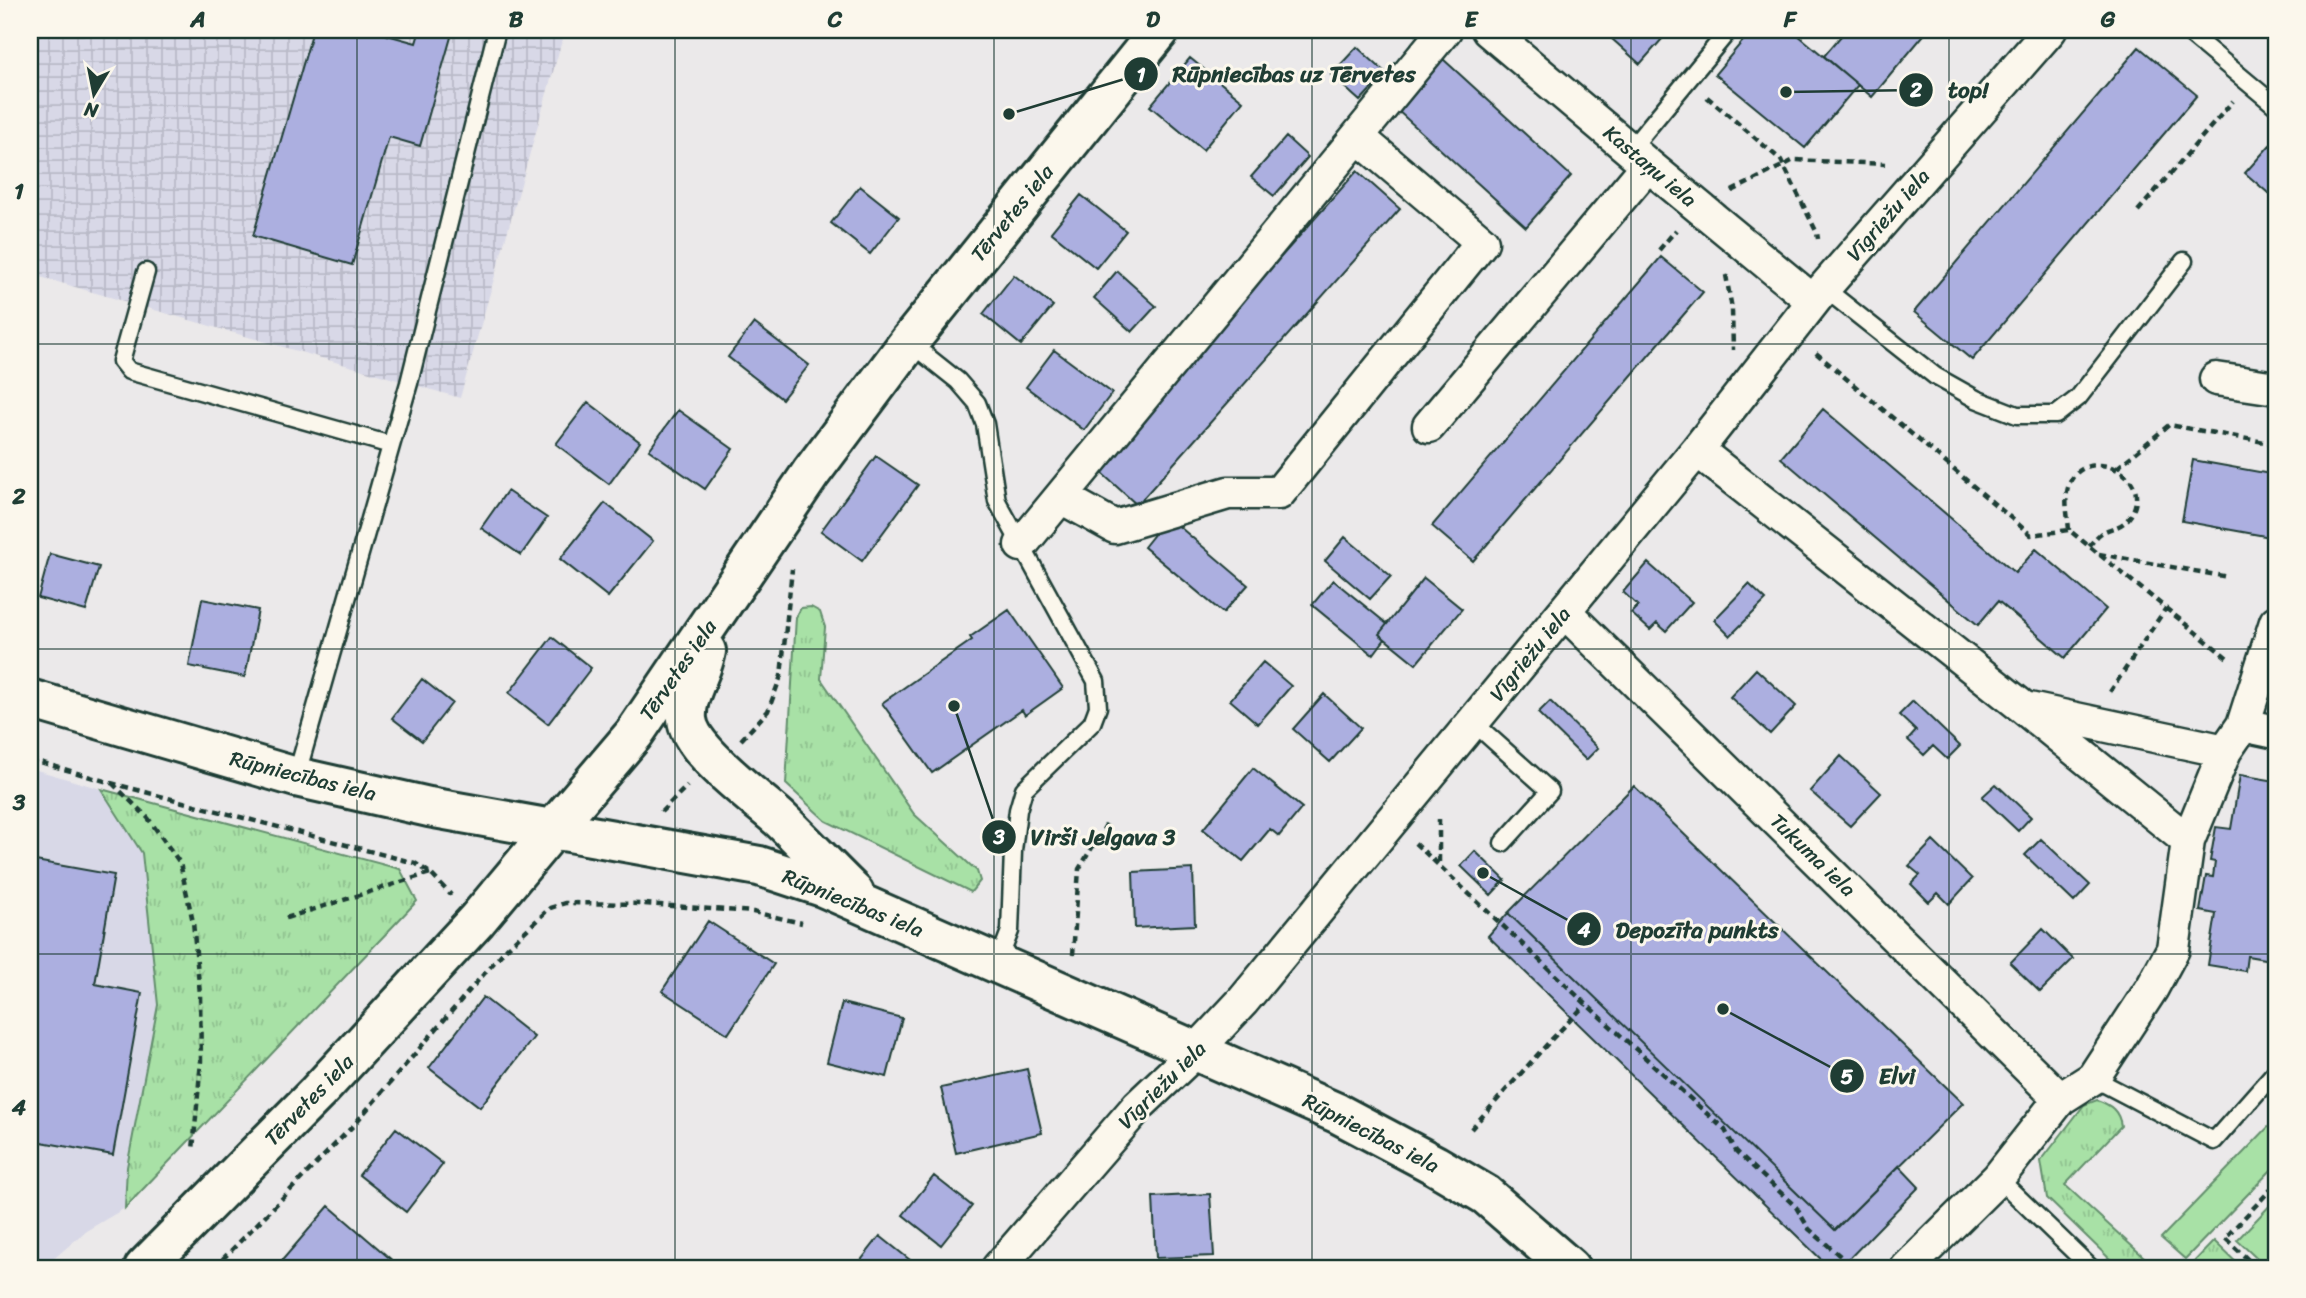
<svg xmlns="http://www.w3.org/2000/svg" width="2306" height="1298" font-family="Sriracha,sans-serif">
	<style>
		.built { fill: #d8d8e7 }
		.industrial { fill: url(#industrial-grid) }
		.grass { fill: url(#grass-tufts); stroke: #648f6d; stroke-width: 2 }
		.pitch { fill: #a8e1a6; stroke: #648f6d; stroke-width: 2 }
		.building { fill: #acafe0; stroke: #1f3d34; stroke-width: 2 }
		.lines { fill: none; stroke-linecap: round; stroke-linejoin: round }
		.service-casing { stroke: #1f3d34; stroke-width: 21 }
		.minor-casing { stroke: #1f3d34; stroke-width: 37 }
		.secondary-casing { stroke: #1f3d34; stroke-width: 44 }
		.primary-casing { stroke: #1f3d34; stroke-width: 44 }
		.path { stroke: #1f3d34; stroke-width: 4.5; stroke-dasharray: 7 5; stroke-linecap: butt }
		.service { stroke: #fbf7ec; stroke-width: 16 }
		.minor { stroke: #fbf7ec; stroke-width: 32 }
		.secondary { stroke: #fbf7ec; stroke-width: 38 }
		.primary { stroke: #fbf7ec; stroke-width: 38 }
		.grid { fill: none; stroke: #1f3d34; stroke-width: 2; stroke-opacity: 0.55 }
		.labels { text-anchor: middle; stroke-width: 6; stroke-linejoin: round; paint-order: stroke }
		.street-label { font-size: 21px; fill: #1f3d34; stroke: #fbf7ec }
		.leader { fill: none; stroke: #1f3d34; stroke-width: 2.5 }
		.callout-dot { fill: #1f3d34; stroke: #fbf7ec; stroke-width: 2.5 }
		.mark-label { font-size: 21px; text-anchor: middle; font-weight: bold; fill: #fff }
		.callout-label { font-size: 23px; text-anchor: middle; font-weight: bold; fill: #1f3d34; stroke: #fbf7ec; stroke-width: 6; stroke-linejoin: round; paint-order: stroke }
		.neatline { fill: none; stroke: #1f3d34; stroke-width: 2.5 }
		.grid-label { font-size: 23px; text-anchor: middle; font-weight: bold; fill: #1f3d34 }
	</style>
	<defs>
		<pattern id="industrial-grid" width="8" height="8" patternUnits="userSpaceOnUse" patternTransform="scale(1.75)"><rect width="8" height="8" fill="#d8d8e7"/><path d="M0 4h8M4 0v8" fill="none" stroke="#b9bac7"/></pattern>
		<pattern id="grass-tufts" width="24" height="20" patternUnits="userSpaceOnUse" patternTransform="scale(1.75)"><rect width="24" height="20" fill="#a8e1a6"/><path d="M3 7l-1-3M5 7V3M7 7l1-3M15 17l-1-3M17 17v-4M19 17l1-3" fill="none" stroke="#90c290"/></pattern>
	</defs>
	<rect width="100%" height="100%" fill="#ebe9ea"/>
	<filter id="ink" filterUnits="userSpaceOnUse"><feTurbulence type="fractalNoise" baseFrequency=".0143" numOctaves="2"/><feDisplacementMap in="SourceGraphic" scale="14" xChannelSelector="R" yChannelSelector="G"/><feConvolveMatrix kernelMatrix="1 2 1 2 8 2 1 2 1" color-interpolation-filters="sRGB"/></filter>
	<g filter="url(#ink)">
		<path class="built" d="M30,768L101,789L142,853L158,1005L127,1167L125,1208L86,1231L43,1268H30Z"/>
		<path class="industrial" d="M30,30H565L460,398L30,274Z"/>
		<path class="grass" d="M811,607L820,612L825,627L821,679L914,814L977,871L980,881L971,892L826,821L786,784L796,617L801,608Z
			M101,789L400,869L417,901L125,1208L127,1167L158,1005L142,853Z
			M2097,1100C2111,1105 2119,1111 2121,1126L2065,1185L2156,1268H2119L2047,1198L2041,1161L2084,1105Z
			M2214,1241L2242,1268H2188Z"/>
		<path class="pitch" d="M2276,1119V1165L2185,1259L2161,1238Z
			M2276,1199V1268H2267L2237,1240Z"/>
		<path class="building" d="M313,30H369L416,43L420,30H453L420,146L389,137L352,265L253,236Z
			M1602,30H1670L1640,64Z
			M1752,30H1792L1858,85L1805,148L1715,74Z
			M1846,30H1928L1872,97L1824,56Z
			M2251,30H2267L2260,37Z
			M1357,47L1386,73L1360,101L1331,75Z
			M2139,47L2197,95L1972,360L1914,312Z
			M1190,58L1243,101L1203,150L1150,106Z
			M1443,59L1571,176L1526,227L1397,110Z
			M1286,137L1308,157L1274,196L1251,177Z
			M2270,145L2276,150L2275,199L2245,173Z
			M1357,171L1400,209L1137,505L1095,467Z
			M860,186L899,217L870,254L831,223Z
			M1081,195L1126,231L1096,268L1051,232Z
			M1661,257L1703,292L1473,561L1432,526Z
			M1117,271L1156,306L1132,332L1094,298Z
			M1014,275L1053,306L1021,345L983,314Z
			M754,323L809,365L782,399L728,357Z
			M1054,350L1112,393L1084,430L1026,387Z
			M588,402L640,442L609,484L556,444Z
			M1823,409L2015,573L2036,549L2106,609L2065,658L1998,601L1978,625L1781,458Z
			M678,410L733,449L705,489L649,450Z
			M876,456L918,485L862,561L821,531Z
			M2193,460L2276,475V538L2182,521Z
			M507,491L547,518L521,555L481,528Z
			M605,503L653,541L608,597L560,559Z
			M1168,517L1248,585L1223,613L1144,547Z
			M1345,537L1391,576L1370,599L1325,561Z
			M50,554L99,567L86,611L38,598Z
			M1648,563L1692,602L1666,631L1657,623L1650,630L1631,613L1638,606L1623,592Z
			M1424,578L1462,609L1416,664L1379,634Z
			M1333,580L1387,624L1379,634L1385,639L1373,655L1312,605Z
			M1749,584L1766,600L1730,636L1714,620Z
			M202,599L258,610L245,677L189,666Z
			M1009,610L1063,688L1025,715L1022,710L932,773L882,703L972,640L970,637Z
			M552,637L591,668L548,724L509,693Z
			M1263,662L1291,686L1258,724L1230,700Z
			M1756,669L1796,706L1770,734L1730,697Z
			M422,679L452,703L422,741L392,718Z
			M1324,694L1361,728L1330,762L1293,729Z
			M1550,701L1598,748L1586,760L1538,713Z
			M1913,701L1960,746L1947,759L1933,746L1924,755L1908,740L1916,731L1899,715Z
			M1841,756L1881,793L1850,826L1810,791Z
			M1253,768L1302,808L1279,836L1270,829L1243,861L1203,829Z
			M2240,775L2276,781V961L2247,956L2245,971L2208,965L2216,914L2200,911L2206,876L2213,877L2215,862L2210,861L2216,827L2231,829Z
			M1996,784L2031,817L2018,831L1982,797Z
			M1634,786L1963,1103L1835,1230L1508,913Z
			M2041,839L2090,885L2074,902L2025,855Z
			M1933,841L1972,879L1949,904L1938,893L1929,902L1911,884L1920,875L1909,866Z
			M1475,851L1505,880L1491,895L1461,866Z
			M30,860L114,875L95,984L142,993L113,1155L30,1140Z
			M1193,869L1195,925L1135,928L1133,872Z
			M1508,913L1835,1230L1899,1166L1919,1187L1840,1268H1830L1488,936Z
			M708,921L774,964L728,1034L662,991Z
			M2043,929L2073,959L2040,992L2010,963Z
			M483,997L534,1037L480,1107L429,1068Z
			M842,1003L902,1018L887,1077L827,1062Z
			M1027,1069L1042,1133L956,1153L941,1088Z
			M396,1128L443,1164L406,1212L359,1175Z
			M934,1176L972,1206L941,1245L903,1215Z
			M1210,1194L1214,1256L1156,1258L1153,1197Z
			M329,1206L401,1268H282L278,1265Z
			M880,1236L920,1268H855Z
			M516,1260L526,1268H510Z"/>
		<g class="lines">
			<defs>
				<path id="service" d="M2185,30L2276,106
					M1630,150L1729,30
					M146,272L121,361L129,371L391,445
					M1824,288L1935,376L1976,399L2017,415H2056L2078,398L2184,261
					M909,342L958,381L977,403L985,424L997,501L1096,681L1098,707L1092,723L1024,789L1018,810L1013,851L1010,931L997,965
					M1473,722L1550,791L1503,843
					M296,777L409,383L497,30
					M2093,1078L2214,1141L2276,1071
					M1998,1178L2091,1268"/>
				<path id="minor" d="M1488,30L1648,165L1813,301
					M2216,379L2276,388
					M1429,426L1648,165
					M1697,450L2024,708L2188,841L2173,949L2152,988L2093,1078L2060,1099L1998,1178L1907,1268
					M1061,497L1115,527L1228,493H1279L1482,242L1358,137
					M1021,545L1445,30
					M1565,612L2060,1099
					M2029,709L2225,751
					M2243,725L2276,732
					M2188,841L2225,751L2243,725L2276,622
					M998,1268L1138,1106L1196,1051L1243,1001L1697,450L1824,288L2050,30"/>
				<path id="secondary" d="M144,1268L317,1093L477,920L554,828"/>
				<path id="primary" d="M706,651C702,674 685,695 687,719C689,750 758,799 781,820C806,844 829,869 854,893
					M30,699L296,777L429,807L759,866L823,887L1337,1113L1435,1165L1486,1195L1570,1268
					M554,828L634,734L811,473L909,342L1160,30"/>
			</defs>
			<use href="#service" class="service-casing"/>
			<use href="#minor" class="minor-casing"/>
			<use href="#secondary" class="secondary-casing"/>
			<use href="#primary" class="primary-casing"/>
			<path class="path" d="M1707,97L1781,160L1817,233L1818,239
				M1732,191L1794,160L1885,164
				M2138,211L2233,101
				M1659,250L1676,230
				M1726,275L1732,309L1733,350
				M1816,353L2031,535L2069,530L2230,660
				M2117,468L2169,425L2276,444
				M2069,530C2068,517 2065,504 2067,492C2076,441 2157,470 2131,515C2121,530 2111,526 2100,534C2096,537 2093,542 2089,546
				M2099,554L2228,577
				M2110,692L2166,608
				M741,740L768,711L781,676L792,569
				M30,759L111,783L415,863L430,873L451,895
				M112,783L148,818L180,863L193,922L200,994L201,1061L193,1150
				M661,812L687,786
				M1439,819V866
				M1415,843L1586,1004L1725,1130L1736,1151L1796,1207L1809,1229L1854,1268
				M286,918L430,873
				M1073,955L1079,869L1109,820
				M1471,1129L1550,1041L1586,1004
				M214,1268L352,1127L475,984L507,948L550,908L565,903L645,904L753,912L802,923
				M2257,1268L2225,1238L2276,1184"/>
			<use href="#service" class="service"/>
			<use href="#minor" class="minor"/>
			<use href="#secondary" class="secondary"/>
			<use href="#primary" class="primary"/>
		</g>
	</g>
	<path class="grid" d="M357,30V1268M675,30V1268M994,30V1268M1312,30V1268M1631,30V1268M1949,30V1268M30,344H2276M30,649H2276M30,954H2276"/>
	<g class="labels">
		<g class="street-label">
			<text transform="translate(1650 166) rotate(40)" y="7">Kastaņu iela</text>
			<text transform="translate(1012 213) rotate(-51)" y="7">Tērvetes iela</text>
			<text transform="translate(1888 215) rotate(-49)" y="7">Vīgriežu iela</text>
			<text transform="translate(1530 654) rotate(-51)" y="7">Vīgriežu iela</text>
			<text transform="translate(678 670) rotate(-55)" y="7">Tērvetes iela</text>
			<text transform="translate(303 776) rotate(14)" y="7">Rūpniecības iela</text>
			<text transform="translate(1813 855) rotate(44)" y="7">Tukuma iela</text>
			<text transform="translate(853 903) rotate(22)" y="7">Rūpniecības iela</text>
			<text transform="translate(1162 1085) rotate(-45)" y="7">Vīgriežu iela</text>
			<text transform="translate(309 1100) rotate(-46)" y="7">Tērvetes iela</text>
			<text transform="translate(1371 1133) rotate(27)" y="7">Rūpniecības iela</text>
		</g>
	</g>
	<path class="leader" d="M1009 114L1141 74M1786 92L1916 90M954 706L999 837M1483 873L1584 929M1723 1009L1847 1076"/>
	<g class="callout-dot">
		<circle cx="1009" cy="114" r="7"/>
		<circle cx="1786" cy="92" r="7"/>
		<circle cx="954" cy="706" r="7"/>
		<circle cx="1483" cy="873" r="7"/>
		<circle cx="1723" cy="1009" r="7"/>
		<circle cx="1141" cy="74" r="18"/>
		<circle cx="1916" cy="90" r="18"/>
		<circle cx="999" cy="837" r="18"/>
		<circle cx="1584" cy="929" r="18"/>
		<circle cx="1847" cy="1076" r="18"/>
	</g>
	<g class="mark-label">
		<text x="1141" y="82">1</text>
		<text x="1916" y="97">2</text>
		<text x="999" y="844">3</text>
		<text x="1584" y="937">4</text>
		<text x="1847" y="1084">5</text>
	</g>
	<g class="callout-label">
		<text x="1294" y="82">Rūpniecības uz Tērvetes</text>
		<text x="1968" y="98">top!</text>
		<text x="1103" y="845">Virši Jelgava 3</text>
		<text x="1697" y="938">Depozīta punkts</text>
		<text x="1897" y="1084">Elvi</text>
	</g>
	<rect width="2306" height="1298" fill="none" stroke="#fbf7ec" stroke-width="77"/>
	<g transform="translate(94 94) rotate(190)" stroke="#fbf7ec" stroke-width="5" paint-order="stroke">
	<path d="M0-5L12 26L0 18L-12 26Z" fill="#1f3d34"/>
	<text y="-10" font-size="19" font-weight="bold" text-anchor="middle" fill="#1f3d34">N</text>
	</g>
	<rect x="38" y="38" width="2230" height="1222" class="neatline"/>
	<g class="grid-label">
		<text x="198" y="27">A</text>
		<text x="516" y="27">B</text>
		<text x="835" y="27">C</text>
		<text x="1153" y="27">D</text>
		<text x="1471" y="27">E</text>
		<text x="1790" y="27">F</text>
		<text x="2108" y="27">G</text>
		<text x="19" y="199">1</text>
		<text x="19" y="504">2</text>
		<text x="19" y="810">3</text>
		<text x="19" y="1115">4</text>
	</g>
</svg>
